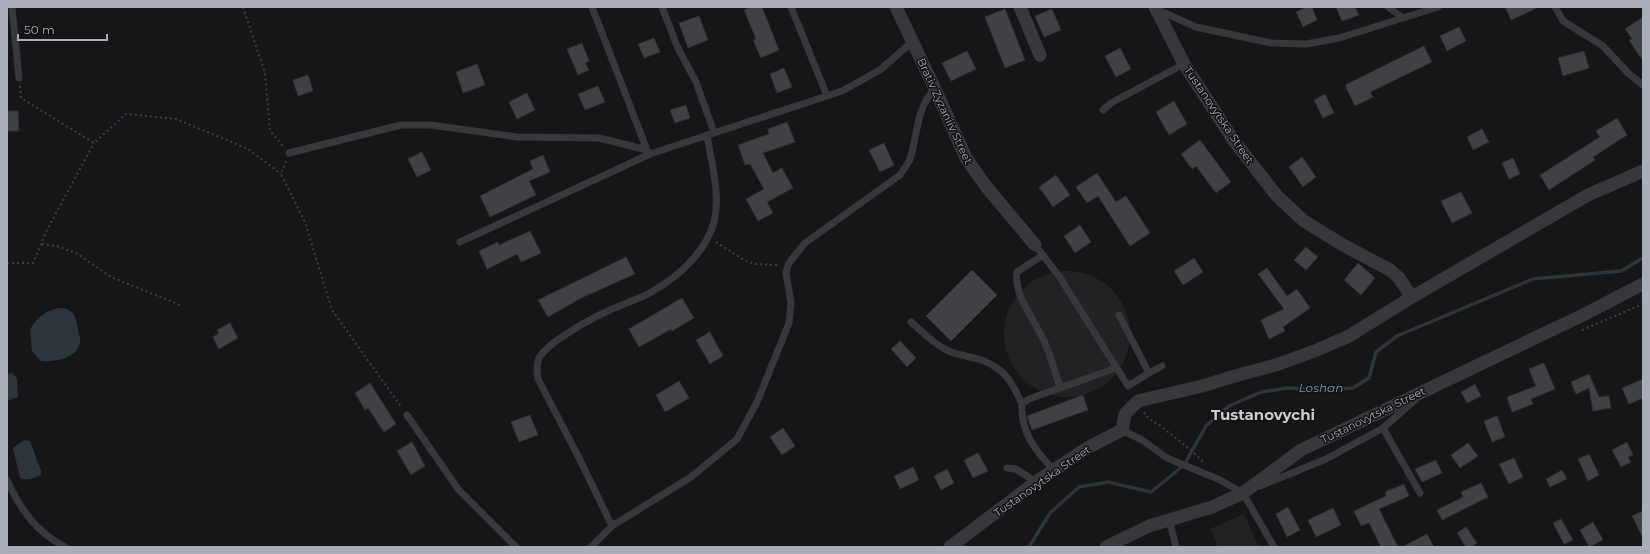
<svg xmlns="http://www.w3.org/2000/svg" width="1650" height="554" font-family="Montserrat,sans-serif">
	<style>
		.built { fill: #222225 }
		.water { fill: #2c353c }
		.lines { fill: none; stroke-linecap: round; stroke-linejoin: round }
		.stream { stroke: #2c353c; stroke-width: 3.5 }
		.building { fill: #404145; stroke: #303034 }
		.path { stroke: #3d3f44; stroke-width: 2; stroke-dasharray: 2 3; stroke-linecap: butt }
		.service { stroke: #37383d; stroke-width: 7 }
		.minor { stroke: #37383d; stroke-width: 13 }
		.labels { text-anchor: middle; stroke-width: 3; stroke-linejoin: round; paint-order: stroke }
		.street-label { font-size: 11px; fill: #a8adb8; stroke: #111113 }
		.water-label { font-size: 12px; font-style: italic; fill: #7f9bb3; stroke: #111113 }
		.district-label { font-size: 15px; font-weight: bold; fill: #c9ccd4; stroke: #111113 }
	</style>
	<rect width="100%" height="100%" fill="#161618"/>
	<path class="built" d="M1004 334a63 63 0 1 1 126 0a63 63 0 1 1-126 0Z
		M1244,514L1259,547H1218L1210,529Z"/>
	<path class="water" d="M59,308C77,309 76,320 79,334C80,338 81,342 79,346C74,359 53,362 41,361L32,351L30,329C38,317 45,311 59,308Z
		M13,373L17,379L18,397L7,401V374Z
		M24,440L30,441L41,471V475C34,478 27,481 20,478L13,448Z"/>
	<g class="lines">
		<path class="stream" d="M1029,547L1050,513L1079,487L1108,482L1151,492L1184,465L1206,426L1229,406L1261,392L1288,388L1322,390L1353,388L1369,378L1376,352L1397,336L1533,279L1621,271L1643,258"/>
	</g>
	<path class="building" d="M752,7H762L779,50L761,58L753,40L756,39L744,10Z
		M1307,7H1312L1317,20L1303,27L1296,12Z
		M1336,7H1355L1359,15L1342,21Z
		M1505,7H1539L1511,20Z
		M1005,9L1025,60L1005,68L985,17Z
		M1052,9L1061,30L1044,37L1035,16Z
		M699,16L708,40L688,48L679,23Z
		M1643,17V61L1629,40L1632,39L1625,29Z
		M1459,27L1466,41L1447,51L1440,36Z
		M654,38L660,52L644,58L638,44Z
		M582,43L589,61L585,63L589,70L578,75L567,49Z
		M1424,46L1432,62L1370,92L1373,97L1355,106L1345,85Z
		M1120,48L1131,69L1116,77L1105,56Z
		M967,51L976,69L951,81L942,63Z
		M1584,51L1589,68L1563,76L1558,58Z
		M477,64L485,85L463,93L456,72Z
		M784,68L792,87L777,93L770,74Z
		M308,75L313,91L298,96L293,80Z
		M598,86L605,102L585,110L578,94Z
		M527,93L535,110L517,119L509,102Z
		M1325,94L1334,113L1323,118L1314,100Z
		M1174,101L1187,124L1169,135L1156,112Z
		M686,105L690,118L675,123L670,110Z
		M7,111H18L19,131H7Z
		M1617,118L1627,135L1593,157L1595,160L1549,190L1540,175L1600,137L1596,131Z
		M787,122L795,142L763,153L773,173L782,168L793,188L767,202L773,213L758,221L746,199L764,189L750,164L745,165L738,145L769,134L768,129Z
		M1482,129L1489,142L1473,150L1467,137Z
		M1200,140L1231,182L1216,193L1196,166L1192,169L1181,154Z
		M884,143L894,165L880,172L869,150Z
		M422,152L431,170L417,177L408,159Z
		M543,155L550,172L529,181L536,195L490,217L480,196L533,169L530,161Z
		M1302,157L1316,177L1303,187L1289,167Z
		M1513,158L1520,174L1509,179L1502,163Z
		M1097,173L1116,202L1126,196L1150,233L1130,246L1098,196L1087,203L1076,187Z
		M1056,175L1070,195L1053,207L1039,187Z
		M1461,192L1472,213L1452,223L1441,201Z
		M1080,225L1091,242L1075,253L1064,236Z
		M530,231L541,253L521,262L517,254L487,269L479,251L498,242L499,245Z
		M1306,247L1318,257L1306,270L1294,260Z
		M626,257L635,274L581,298L548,317L538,300Z
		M1194,258L1203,272L1183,285L1174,271Z
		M1358,263L1375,278L1361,295L1344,280Z
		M1267,268L1287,296L1297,289L1310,308L1283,327L1285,331L1269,339L1261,320L1284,309L1258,274Z
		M972,270L997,295L951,341L926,316Z
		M682,298L694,318L672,331L671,329L639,347L629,329Z
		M230,323L238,338L219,349L213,337L219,333L217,330Z
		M710,332L723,356L710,364L696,340Z
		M900,341L916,358L907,367L891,349Z
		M1544,363L1555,389L1531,399L1533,404L1512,412L1507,397L1536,386L1529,369Z
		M1589,374L1599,397L1609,396L1611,408L1593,411L1589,388L1576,394L1571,382Z
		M1643,379V398L1629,404L1622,388Z
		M679,381L689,398L665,412L656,395Z
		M370,383L396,424L384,432L368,408L365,410L355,393Z
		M1475,384L1481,396L1467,403L1461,392Z
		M1083,395L1088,410L1032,430L1027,416Z
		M530,415L538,435L519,442L511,422Z
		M1497,416L1505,437L1492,442L1484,421Z
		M783,428L795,446L782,455L770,437Z
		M412,442L425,466L411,475L397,451Z
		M1627,442L1633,455L1628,457L1631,462L1621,467L1612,450Z
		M1468,443L1478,456L1460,468L1451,455Z
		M978,453L988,471L973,478L964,460Z
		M1589,454L1599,475L1588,481L1578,459Z
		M1514,458L1523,477L1509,484L1499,464Z
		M1436,460L1442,473L1422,482L1415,469Z
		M913,467L919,480L900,489L894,476Z
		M947,469L954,483L941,490L934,476Z
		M1562,470L1567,479L1550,487L1546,479Z
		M1481,483L1488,497L1442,520L1437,510L1463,497L1461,492Z
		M1404,484L1409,496L1379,509L1398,547H1381L1369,523L1361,526L1354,511L1386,496L1385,492Z
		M1288,507L1300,530L1287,537L1276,514Z
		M1333,508L1341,525L1316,537L1308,520Z
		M1643,511V538L1632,516Z
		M1561,519L1573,540L1564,544L1553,523Z
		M1593,522L1603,540L1589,547L1580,530Z
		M1466,527L1477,543L1471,547H1466L1457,533Z
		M1427,534L1434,547H1402Z"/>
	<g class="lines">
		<path class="path" d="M243,7L265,73L270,131L284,147
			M20,86L21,98L94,143L126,114L176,119L248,149L281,174
			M286,161L281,174L305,222L332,310L402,408
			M716,242L744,260L755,264L780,265
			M42,244L56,246L76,253L111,277L180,305
			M7,263H33L47,230L94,143
			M1582,330L1643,304
			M1144,412C1149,421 1156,422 1163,428C1177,439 1192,450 1204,463"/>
		<path class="service" d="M12,7L19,78
			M592,7L647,150
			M662,7L677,46L696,82L714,132
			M791,7L827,96
			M1388,7L1403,18
			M1555,7L1563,21L1603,46L1628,73L1643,85
			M1158,10L1196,27L1271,43L1306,44L1339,38L1438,7
			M1103,110L1111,103L1184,64
			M289,153L401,125H431L517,137L599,138L647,150L650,154
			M460,242L650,154L842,91L880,70L912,42
			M1035,245L1059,276L1128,386L1149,373L1119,315
			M1043,255L1017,272C1013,294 1035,321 1044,341C1051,356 1055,372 1060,388
			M911,322C924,333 936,346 951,352C962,356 974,357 984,361C1006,370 1013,384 1022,404
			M1149,373L1162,366
			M407,415L458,489L516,547
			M1383,428L1420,493
			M1122,430L1142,440L1167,458L1218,479L1243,493L1274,547
			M1007,468L1016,469L1036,482
			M1054,470C1036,452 1020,431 1022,404L1029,399L1116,368
			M7,480C20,509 36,532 65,547
			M1260,486L1326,459L1383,428L1415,400
			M1169,519L1176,547
			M612,526L579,458L538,379C537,372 536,365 539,358C543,351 550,346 556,341C573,329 592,318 612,309C625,303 640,299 653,291C679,276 706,252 714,222C721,194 711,162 707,135
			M591,547L612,526L691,477L737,439L757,402L789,323L791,303L786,273L788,265L792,259L805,243L900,175C903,170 908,164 910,159C918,135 916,107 935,89"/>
		<path class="minor" d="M896,7L935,89L966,158L985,185L1035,245
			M1020,7L1040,55
			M1155,7L1184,64L1234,141L1277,196L1304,221L1343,245L1390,270L1399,278L1412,297
			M950,547L1036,482L1089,447L1122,430L1125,414L1138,401L1202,386L1242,374L1279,364L1317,350L1349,336L1412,297L1588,195L1643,171
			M1106,547L1149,526L1212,507L1243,493L1301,450L1581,316L1643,284"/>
	</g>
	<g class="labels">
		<g class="street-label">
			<text transform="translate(945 111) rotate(65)" y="4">Brativ Zyzaniiv Street</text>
			<text transform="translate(1219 115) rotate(56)" y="4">Tustanovytska Street</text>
			<text transform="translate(1373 415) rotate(-26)" y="4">Tustanovytska Street</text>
			<text transform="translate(1042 481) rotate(-35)" y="4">Tustanovytska Street</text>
		</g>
		<g class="water-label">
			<text x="1321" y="392">Loshan</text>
		</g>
		<g class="district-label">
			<text x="1263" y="420">Tustanovychi</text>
		</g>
	</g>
	<rect width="1650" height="554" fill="none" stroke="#a8adb8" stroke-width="16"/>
	<path d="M18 34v6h89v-6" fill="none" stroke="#a8adb8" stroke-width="2"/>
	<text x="24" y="34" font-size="12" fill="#a8adb8" stroke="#111113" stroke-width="3" paint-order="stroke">50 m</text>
</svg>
